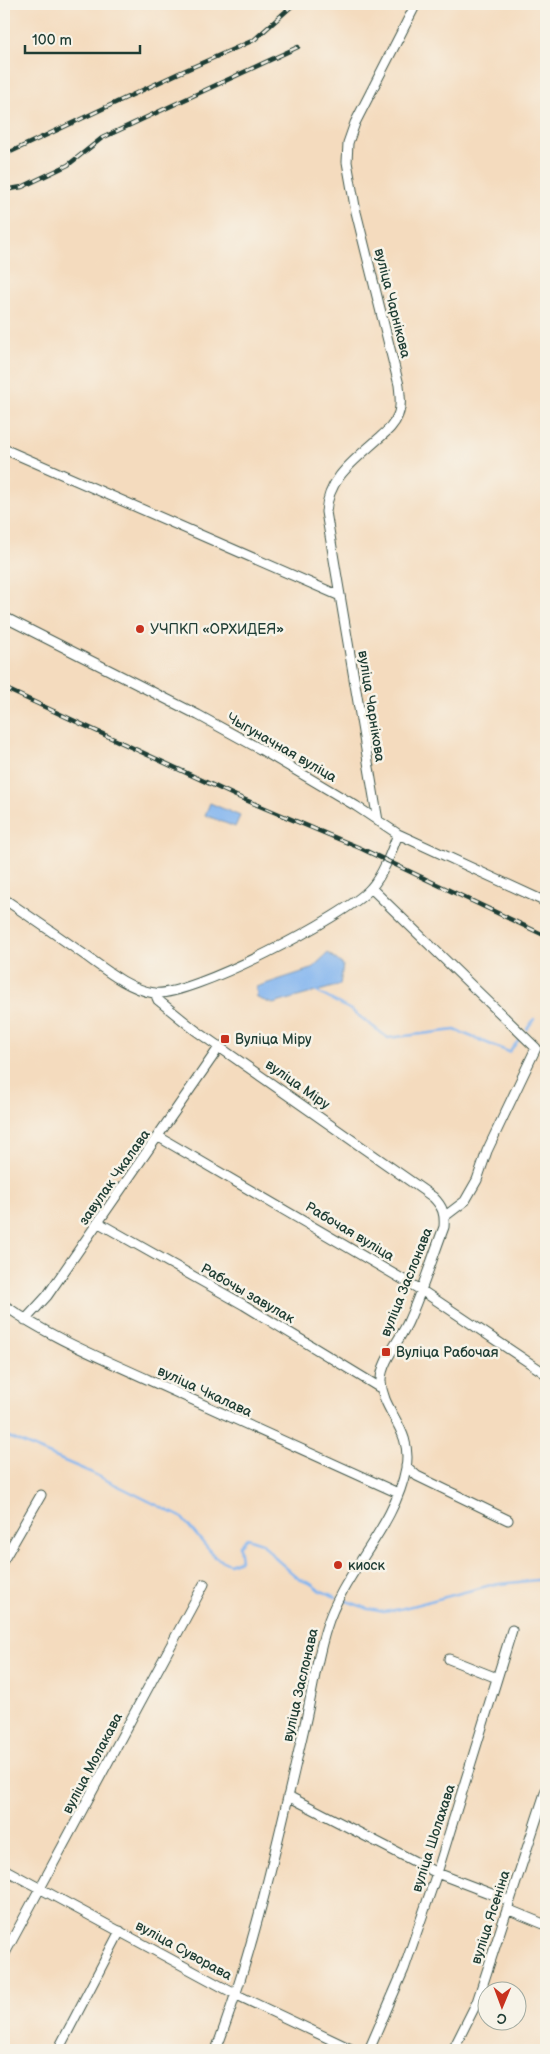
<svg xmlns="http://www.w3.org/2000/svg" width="550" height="2054" font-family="'Balsamiq Sans',sans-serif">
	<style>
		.water { fill: #83b5ef; stroke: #517992 }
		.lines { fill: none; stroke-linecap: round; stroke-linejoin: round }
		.stream { stroke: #83b5ef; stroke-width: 2.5 }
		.minor-casing { stroke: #3f5549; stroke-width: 11 }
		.minor { stroke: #fff; stroke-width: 9 }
		.rail-casing { stroke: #1f3d34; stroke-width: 4.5 }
		.rail { stroke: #f7f3e8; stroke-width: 2.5; stroke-dasharray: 8; stroke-linecap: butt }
		.poi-dot { fill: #c8321e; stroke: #f7f3e8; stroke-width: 2 }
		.labels { text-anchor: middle; stroke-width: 5; stroke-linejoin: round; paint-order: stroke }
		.street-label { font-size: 14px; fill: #1f3d34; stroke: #f7f3e8 }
		.poi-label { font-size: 14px; fill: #1f3d34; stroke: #f7f3e8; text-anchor: start }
	</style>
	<rect width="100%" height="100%" fill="#f7f3e8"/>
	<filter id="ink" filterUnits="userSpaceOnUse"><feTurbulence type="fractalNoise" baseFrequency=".02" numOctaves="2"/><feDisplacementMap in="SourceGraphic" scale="10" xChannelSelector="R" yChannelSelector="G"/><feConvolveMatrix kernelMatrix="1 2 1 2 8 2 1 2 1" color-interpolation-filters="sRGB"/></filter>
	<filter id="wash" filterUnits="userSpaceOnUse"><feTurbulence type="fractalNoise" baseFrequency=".0096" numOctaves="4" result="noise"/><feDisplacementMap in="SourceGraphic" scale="20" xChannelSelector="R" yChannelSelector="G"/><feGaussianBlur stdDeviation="1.12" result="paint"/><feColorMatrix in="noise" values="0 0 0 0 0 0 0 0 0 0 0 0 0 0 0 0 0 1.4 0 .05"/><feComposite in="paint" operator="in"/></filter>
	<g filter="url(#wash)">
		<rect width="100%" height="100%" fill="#f4dbbe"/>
		<path class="water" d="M210,803L240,816L235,827L205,815Z
			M328,953L343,965L340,985L273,1004L257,998L256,987L311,969Z"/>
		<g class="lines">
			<path class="stream" d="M313,990L351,1010L388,1038L455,1030L509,1052L519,1040
				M527,1029L534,1019
				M4,1435L90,1472L181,1517L215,1557L229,1564L241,1560L239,1546L247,1538L262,1543L274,1557L299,1579L311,1584L319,1590L336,1597
				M341,1599L369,1609L384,1612L400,1609L491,1585L546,1579"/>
		</g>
	</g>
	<g filter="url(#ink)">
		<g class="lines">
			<defs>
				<path id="minor" d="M4,449L340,596
					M4,617L198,715L260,749L356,806L398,834L546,902
					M378,821L326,512C328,478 355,460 378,439C386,432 394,426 398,415C402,406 400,395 399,385L356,212L347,162L348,143L355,123L416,4
					M371,888L536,1048L487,1151L477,1180L465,1201L444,1217
					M4,899C29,916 54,933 79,951C101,966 127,989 154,993C189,998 347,916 371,888C383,875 392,850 398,834
					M155,993L158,1000L195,1030L433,1197C443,1207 445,1214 444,1227C432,1259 422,1291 408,1322C401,1338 380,1364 381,1381C382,1412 413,1429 406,1468C395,1528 343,1571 326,1629C316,1661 312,1695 304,1728C279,1836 255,1947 216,2050
					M159,1137L421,1290L546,1374
					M99,1223L244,1305L382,1389
					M4,1305C49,1337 99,1357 149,1380C232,1418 315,1456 398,1493
					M25,1320L47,1296L220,1046
					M406,1466L417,1476L508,1520
					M4,1559L41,1495
					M449,1659L497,1678
					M288,1796L437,1873L510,1901
					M4,1869L237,1995L353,2050
					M507,1909L546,1925
					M4,1955L204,1584
					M58,2050L120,1931
					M369,2050L404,1969L437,1873L512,1630
					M453,2050L477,2002L546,1790"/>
			</defs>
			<use href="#minor" class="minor-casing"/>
			<use href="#minor" class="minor"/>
			<defs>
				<path id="rail" d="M4,155L179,73L254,40L294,4
					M4,190L22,187L68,165L102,138L298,47
					M4,688L236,796L360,848L546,936"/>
			</defs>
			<use href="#rail" class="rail-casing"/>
			<use href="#rail" class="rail"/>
		</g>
	</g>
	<g class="poi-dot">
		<circle cx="140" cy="629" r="5"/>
		<rect x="220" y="1034" width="10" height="10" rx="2.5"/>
		<rect x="381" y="1347" width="10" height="10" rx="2.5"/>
		<circle cx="338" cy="1565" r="5"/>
	</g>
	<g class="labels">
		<g class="street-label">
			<text transform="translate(393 303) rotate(76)" y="5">вуліца Чарнікова</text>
			<text transform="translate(372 706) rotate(81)" y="5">вуліца Чарнікова</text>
			<text transform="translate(282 747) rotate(30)" y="5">Чыгуначная вуліца</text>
			<text transform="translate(298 1084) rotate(35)" y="5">вуліца Міру</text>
			<text transform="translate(114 1177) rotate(-55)" y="5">завулак Чкалава</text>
			<text transform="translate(350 1231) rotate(31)" y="5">Рабочая вуліца</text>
			<text transform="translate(406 1282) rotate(-68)" y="5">вуліца Заслонава</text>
			<text transform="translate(248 1293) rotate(30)" y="5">Рабочы завулак</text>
			<text transform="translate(205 1391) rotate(25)" y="5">вуліца Чкалава</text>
			<text transform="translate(300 1685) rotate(-77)" y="5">вуліца Заслонава</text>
			<text transform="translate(92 1763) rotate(-62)" y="5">вуліца Молакава</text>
			<text transform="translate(433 1838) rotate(-72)" y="5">вуліца Шолахава</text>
			<text transform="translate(490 1917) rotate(-72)" y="5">вуліца Ясеніна</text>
			<text transform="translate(184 1950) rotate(29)" y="5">вуліца Суворава</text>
		</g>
		<g class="poi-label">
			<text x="150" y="634">УЧПКП «ОРХИДЕЯ»</text>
			<text x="235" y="1044">Вуліца Міру</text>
			<text x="396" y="1357">Вуліца Рабочая</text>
			<text x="348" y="1570">киоск</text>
		</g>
	</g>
	<rect width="550" height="2054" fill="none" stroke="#f7f3e8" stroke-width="20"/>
	<g transform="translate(502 2006) rotate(181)"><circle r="24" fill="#f7f3e8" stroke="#a1aaa0"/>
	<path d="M0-4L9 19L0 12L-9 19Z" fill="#c8321e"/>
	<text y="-8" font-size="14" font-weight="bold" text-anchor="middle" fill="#1f3d34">С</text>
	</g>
	<path d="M25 45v8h115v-8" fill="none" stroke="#1f3d34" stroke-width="2.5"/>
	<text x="32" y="45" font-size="15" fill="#1f3d34" stroke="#f7f3e8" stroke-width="4" paint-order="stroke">100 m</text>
</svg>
